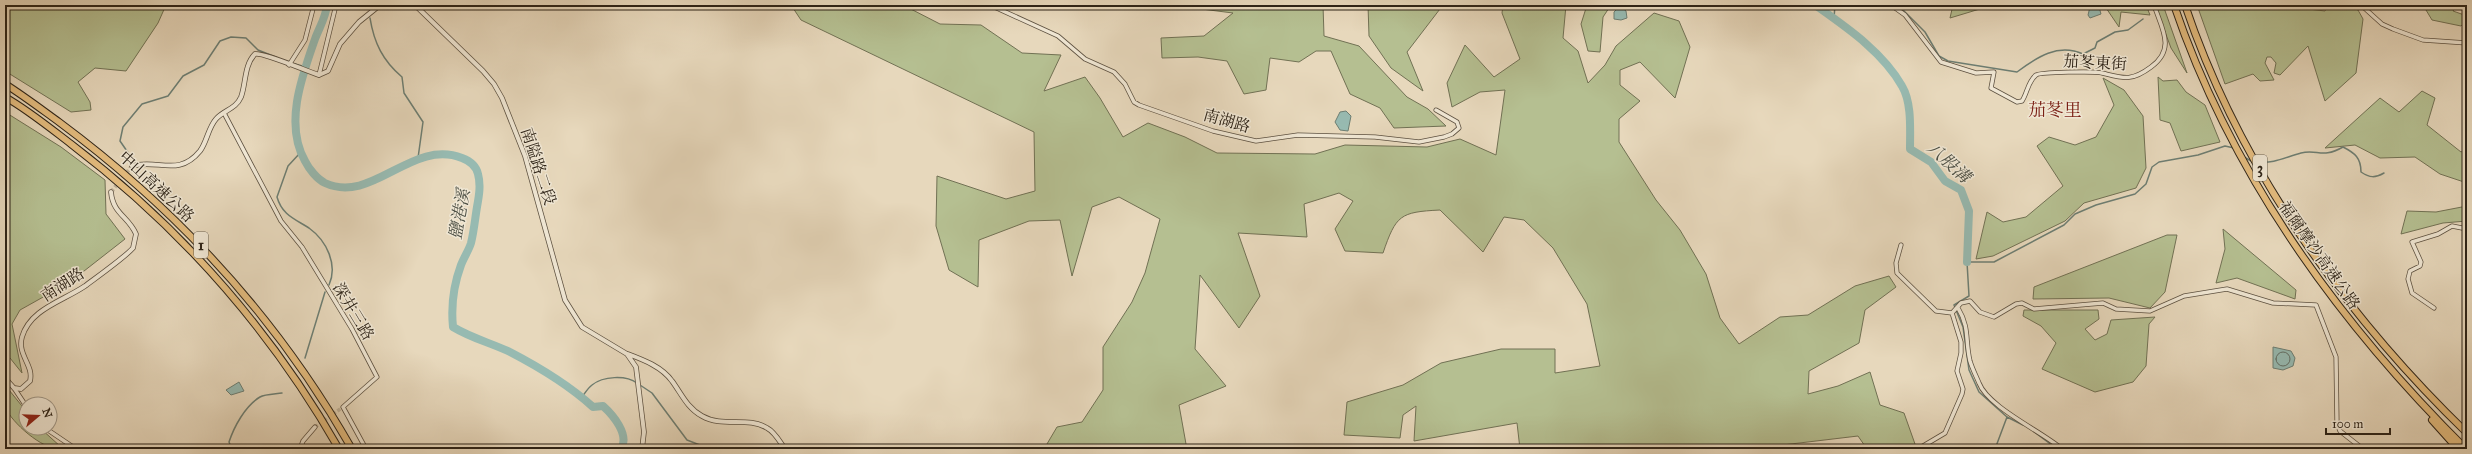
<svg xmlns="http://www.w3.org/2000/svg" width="2472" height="454" font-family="'IM FELL Great Primer','Noto Serif TC',serif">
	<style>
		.green { fill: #b5bf91; stroke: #717154 }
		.water { fill: #97bab1; stroke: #6d7e73 }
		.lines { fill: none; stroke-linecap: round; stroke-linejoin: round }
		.shore { stroke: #626e64; stroke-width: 1 }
		.stream { stroke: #6d7e73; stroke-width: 1.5 }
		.river { stroke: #97bab1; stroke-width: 8 }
		.minor-tunnel { stroke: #c2b49b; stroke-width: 3.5; stroke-dasharray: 3.5 2; stroke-linecap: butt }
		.tertiary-tunnel { stroke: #c2b49b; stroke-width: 4; stroke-dasharray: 4 2; stroke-linecap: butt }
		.minor-casing { stroke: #5c5040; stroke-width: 5 }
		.tertiary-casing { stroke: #5c5040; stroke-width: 5.5 }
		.motorway-casing { stroke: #2d2317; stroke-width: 8 }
		.minor { stroke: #efe6d3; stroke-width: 3.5 }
		.tertiary { stroke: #efe6d3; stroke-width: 4 }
		.motorway { stroke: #e4bc7e; stroke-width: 6 }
		.labels { text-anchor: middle; stroke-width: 3; stroke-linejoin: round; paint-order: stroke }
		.shield { fill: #efe6d3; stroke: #675e4f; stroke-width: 1 }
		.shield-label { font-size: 15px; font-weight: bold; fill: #2d2317 }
		.street-label { font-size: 16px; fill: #2d2317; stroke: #efe6d3 }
		.water-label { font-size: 17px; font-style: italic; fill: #4d5045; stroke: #efe6d3 }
		.quarter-label { font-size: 18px; fill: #7a1f14; stroke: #efe6d3 }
	</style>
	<rect width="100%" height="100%" fill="#e7d8bc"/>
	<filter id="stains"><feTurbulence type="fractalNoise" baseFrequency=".005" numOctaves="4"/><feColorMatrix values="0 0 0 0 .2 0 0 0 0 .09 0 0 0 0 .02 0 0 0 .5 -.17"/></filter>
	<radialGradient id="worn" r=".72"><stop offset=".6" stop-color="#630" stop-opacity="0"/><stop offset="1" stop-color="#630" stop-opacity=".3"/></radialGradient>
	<path class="green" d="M5,5H166L158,23L126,71L95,68L78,82L90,102L91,110L71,112L5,71Z
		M791,5H903L940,24L981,25L1022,53L1061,55L1044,91L1085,77L1100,98L1123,137L1148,123L1185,137L1217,153L1315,154L1345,145L1427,147L1460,139L1496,155L1505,90L1480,92L1452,107L1447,83L1465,45L1494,77L1520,59L1502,13L1503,5H1566L1563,38L1578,51L1588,83L1605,65L1616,46L1654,13L1679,21L1690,47L1675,98L1640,62L1620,70V85L1640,101L1619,119V142L1656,200L1680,230L1706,274L1720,318L1739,344L1780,317L1808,315L1855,286L1889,276L1896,287L1865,310L1859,343L1809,371L1808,394L1838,386L1870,372L1880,405L1904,413L1915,444L1912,449H1867L1858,436L1749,449H1520L1517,423L1414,441L1416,406L1403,415L1400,438L1344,435L1347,402L1403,385L1441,363L1501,349H1555V373L1600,366L1587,304L1553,248L1524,220L1504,217L1483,252L1440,210C1400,212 1396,215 1383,253L1345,251L1335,229L1353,201L1339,193L1304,204L1307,237L1238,233L1260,296L1239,328L1200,275L1195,349L1226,386L1179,405L1186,444L1185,449H1044L1057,427L1082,422L1103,390V347L1132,302L1145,273L1160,219L1119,197L1092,207L1072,276L1060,220L1029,221L979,240L978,287L949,270L936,226L937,176L1006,199L1035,191L1034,132L801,20Z
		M1170,5H1323L1324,36L1359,46L1407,97L1428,109L1446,126L1394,128L1380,108L1350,94L1331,51H1316L1299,62L1270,58L1266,90L1244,94L1227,61L1198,57L1162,58L1161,38L1204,36L1233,13Z
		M1368,5H1443L1407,52L1423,91L1391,68L1369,36Z
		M1587,5H1611L1603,17L1600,52L1588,51L1581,24Z
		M1953,5H1993L1950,18Z
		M2104,5H2146L2150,15L2121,12L2119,27Z
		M2155,5H2163L2187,73L2171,48Z
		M2197,5H2292V7L2325,11L2328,5H2343L2358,10L2363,19L2356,73L2325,101L2308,46L2280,75L2274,73L2276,63L2271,57H2267L2265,63L2274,80L2260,81L2253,74L2225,84Z
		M2423,5H2457L2453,11L2467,16V20L2461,26L2432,20Z
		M2158,77L2163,81L2177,80L2186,92L2205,105L2220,142L2181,151L2170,123L2160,120Z
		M2103,78L2124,90L2143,116L2146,168L2136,188L2084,203L2065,221L1993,256L1976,259L1987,212L2003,222L2026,217L2063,186L2037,146L2049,137L2075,145L2096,137L2114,105Z
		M2422,91L2435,98L2427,125L2461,152L2467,149V183L2440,174L2415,157L2380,158L2355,145L2325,148L2380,98L2399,112Z
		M5,112L61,147L105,180L106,214L125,239L70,282L20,310L12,324L22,373L10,358L5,357Z
		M2467,206V221L2443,223L2401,234L2407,211L2436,212Z
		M2223,229L2296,290L2295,299L2237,278L2216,283L2225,249Z
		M2167,235H2177L2165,292L2150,308L2109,298L2033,299L2034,287Z
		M2024,310H2098L2099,319L2085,329L2095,340L2107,334L2111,320L2155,317L2149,324L2146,366L2133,382L2095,392L2042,369L2056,343L2041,326L2023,316Z
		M5,385L26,411V428H40L61,447L59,449C42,449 12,423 5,407C3,402 5,391 5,385Z"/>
	<path class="water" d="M1620,6L1626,11L1627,18L1621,20L1614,19V12Z
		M2090,7H2099L2101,14L2090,18L2088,15Z
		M1346,111L1351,116L1348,131L1340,130L1335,122L1340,112Z
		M2273,347L2291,351L2295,358L2293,366L2283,370L2273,368Z
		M239,382L244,391L231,395L226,390Z"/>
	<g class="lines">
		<path class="shore" d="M2276 359a7 7 0 1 1 14 0a7 7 0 1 1-14 0Z"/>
		<path class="stream" d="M1898,5L1925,32L1939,56L1948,61L2017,72C2037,57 2058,43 2083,54L2095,48L2097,42L2115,32L2128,30L2143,19
			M370,18C374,43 383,61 402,77L404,93L423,122L418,158
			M1834,18L1835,5
			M295,64L306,67
			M300,153L288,166L277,197C282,215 295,219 309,228C327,241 338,265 329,285
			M129,154L120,141L123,127L142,104L168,96L183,76L204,65L220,41L231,37L246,38L258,50L278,58
			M2244,157L2253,162
			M2258,162C2273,164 2286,157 2301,153C2318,149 2322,159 2343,147C2355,153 2361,158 2361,172C2370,178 2375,178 2384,173
			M305,358L325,292
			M640,385L652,393L687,440L710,449
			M582,397C585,393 588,388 592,385C603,376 626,375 637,383
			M2023,425L2007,417L1979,392L1969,370L1963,327L1954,305L1969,296L1967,262H1994L2064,225L2075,214L2096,205L2135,194L2146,184L2152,167L2159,162L2198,155L2225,146L2234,148
			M2033,431L2057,449
			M232,449L229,442C234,427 245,406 260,397C265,394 276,394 282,393
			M1995,449L2007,417"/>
		<path class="river" d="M327,5C326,17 319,28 315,39C302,76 284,124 305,161C309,169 317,179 325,183C372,205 412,138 462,158C470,161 476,165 478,174C481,185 479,196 477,207C475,219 474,231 471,243C469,250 464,257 461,265C454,284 451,307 453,327C471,338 491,343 510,352C537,366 571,387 593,407L603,406C613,415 630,435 621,449
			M1815,5C1846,27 1883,52 1902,86C1912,103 1910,129 1910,149L1931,162L1945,181L1961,190L1969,211L1967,262"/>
		<path class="minor-tunnel" d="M315,427L343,407"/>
		<path class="tertiary-tunnel" d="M111,192L132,166"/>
		<defs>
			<path id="minor" d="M990,5L1058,36L1085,59L1114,72L1125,84L1134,102L1139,105L1213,131L1256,141L1298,135L1375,137L1419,142L1444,137L1452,134L1459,128L1457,122L1436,110
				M1891,5L1905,15L1941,62L1976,73L1994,72L1991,88L2017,102L2022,101C2027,94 2028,81 2036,75C2040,72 2096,71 2102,73C2123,78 2131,82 2151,67C2176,49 2162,29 2154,5
				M2361,5L2382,24L2393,29L2423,40L2467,43
				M289,65L305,40L314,5
				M319,75L336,5
				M224,113L281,221L302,247L352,329L377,377L343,407L366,449
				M1901,245L1896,263L1897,273L1936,311L1952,313L1961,303L1970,301L1980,312L1994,317L2016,304L2022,303L2034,309L2103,303L2116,309L2150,311L2184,296L2227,289L2273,303L2316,305L2336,357L2337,424L2340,431L2363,449
				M1958,308C1970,328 1965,340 1970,361C1972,368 1976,376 1979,383C1988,407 2041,431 2062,449
				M2434,308L2412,293L2408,279L2410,271L2420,266L2421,262L2412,242L2438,234L2452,226L2467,229
				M14,388L26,406
				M45,428L76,449
				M300,449L303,441L315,427
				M1918,449L1945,433L1962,394L1963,389L1957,371L1961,353V342L1952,313"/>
			<path id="tertiary" d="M415,5L483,71L494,84L502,98L525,156L565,300L582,327L627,354L636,367L644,432L642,449
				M132,166C157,158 178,178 200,151C207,142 208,128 216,119C224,110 236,109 241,97C246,84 244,65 255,54C263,52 306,71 319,75L328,71L340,44L359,22L380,5
				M628,354C644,360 662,367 672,381C681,393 687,408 702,416C723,428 748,416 767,428C775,432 780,442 785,449
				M5,378L14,388L21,389L30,381C34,365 17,355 22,337C30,309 63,301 85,286C97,277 124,258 133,248L136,234C128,216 113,214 111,192"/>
			<path id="motorway" d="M2174,5C2232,176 2339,323 2466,449
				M2185,5C2240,168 2344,314 2467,433
				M5,84C24,96 41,109 59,122C179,211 278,319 352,449
				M5,97C28,110 50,128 71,144C180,227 271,330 339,449
				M2432,420L2458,449"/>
		</defs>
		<use href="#minor" class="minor-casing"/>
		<use href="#tertiary" class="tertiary-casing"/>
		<use href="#motorway" class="motorway-casing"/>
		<use href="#minor" class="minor"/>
		<use href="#tertiary" class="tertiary"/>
		<use href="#motorway" class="motorway"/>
	</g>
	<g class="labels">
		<g class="shield">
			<rect x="2253" y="155" width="14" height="26" rx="3"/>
			<rect x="194" y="232" width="14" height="26" rx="3"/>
		</g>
		<g class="shield-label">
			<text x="2260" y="173">3</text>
			<text x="201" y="250">1</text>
		</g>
		<g class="street-label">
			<text transform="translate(2095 62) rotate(3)" y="6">茄苳東街</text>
			<text transform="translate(1227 120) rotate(16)" y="6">南湖路</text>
			<text transform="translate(539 166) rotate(72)" y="6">南隘路二段</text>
			<text transform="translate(157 186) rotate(43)" y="6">中山高速公路</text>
			<text transform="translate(2320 255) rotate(55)" y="6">福爾摩沙高速公路</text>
			<text transform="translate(62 284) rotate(-33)" y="6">南湖路</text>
			<text transform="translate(354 311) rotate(59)" y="6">深井三路</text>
		</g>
		<g class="water-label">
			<text transform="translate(1949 162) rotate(42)" y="6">八股溝</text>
			<text transform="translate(459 214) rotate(-80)" y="6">鹽港溪</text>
		</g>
		<g class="quarter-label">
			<text x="2055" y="116">茄苳里</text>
		</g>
	</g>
	<rect width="2472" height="454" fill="none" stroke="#e7d8bc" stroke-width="20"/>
	<rect x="6" y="6" width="2460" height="442" fill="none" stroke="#2d2317" stroke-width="2"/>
	<rect x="10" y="10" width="2452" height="434" fill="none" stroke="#2d2317"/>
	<g transform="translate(38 416) rotate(71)"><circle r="19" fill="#efe6d3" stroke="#a19888"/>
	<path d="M0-3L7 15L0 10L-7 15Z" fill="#8f2418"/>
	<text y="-6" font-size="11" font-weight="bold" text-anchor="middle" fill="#2d2317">N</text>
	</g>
	<path d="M2326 428v6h64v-6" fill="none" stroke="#2d2317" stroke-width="2"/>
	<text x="2332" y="428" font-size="12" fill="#2d2317" stroke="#efe6d3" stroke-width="3" paint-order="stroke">100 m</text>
	<rect width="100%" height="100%" filter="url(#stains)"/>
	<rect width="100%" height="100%" fill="url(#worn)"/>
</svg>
